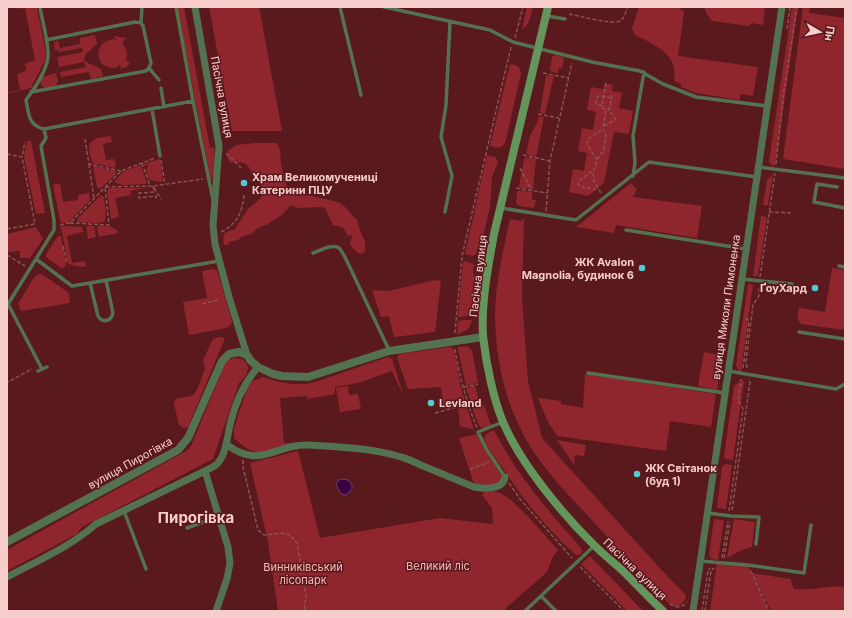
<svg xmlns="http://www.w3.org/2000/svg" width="852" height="618" font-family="Inter,sans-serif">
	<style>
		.green { fill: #90262d }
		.water { fill: #390141; stroke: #723e6a }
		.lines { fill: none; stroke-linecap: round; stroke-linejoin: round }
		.path { stroke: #8b5153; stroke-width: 1.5; stroke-dasharray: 4 2; stroke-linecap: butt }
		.service { stroke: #53724f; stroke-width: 3.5 }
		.minor { stroke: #53724f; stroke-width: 7 }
		.tertiary { stroke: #53724f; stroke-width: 8 }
		.secondary { stroke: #63955d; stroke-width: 8 }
		.poi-dot { fill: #51ccd4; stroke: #5a191c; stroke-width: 1.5 }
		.labels { text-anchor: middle; stroke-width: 3; stroke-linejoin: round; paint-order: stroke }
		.street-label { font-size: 11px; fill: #f7cdcb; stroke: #5a191c }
		.poi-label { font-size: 11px; font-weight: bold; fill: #f7cdcb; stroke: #5a191c; text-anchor: start }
		.park-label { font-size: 11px; fill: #f5b9b6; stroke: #5a191c }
		.district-label { font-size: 15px; font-weight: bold; fill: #f7cdcb; stroke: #5a191c }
	</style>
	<rect width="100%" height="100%" fill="#5a191c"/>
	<path class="green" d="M20,7H37L46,53L45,60L31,88L7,94V93L20,90L17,75L26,70L25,64L35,60L25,8L17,9Z
		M177,7H184L210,148L214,147L215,163L212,180L211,181Z
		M209,7H259L282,131H232Z
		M527,7H533C530,15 530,26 522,29Z
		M639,7H678L684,12L678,56L758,67L753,96L741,94L739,100L696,93L681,87V84L674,81C679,54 655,45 635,35L632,29Z
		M705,7H765L763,25L751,23L750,26L712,21L705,11Z
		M792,7H798L775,166C772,166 770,164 769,161Z
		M803,7H810L809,13L845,18V169L783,159Z
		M95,35L97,44L86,54L84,60L86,62L101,69L103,76L91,79L89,72L61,77L60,72L86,67L84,62L59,67L57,57L83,52L82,48L59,52V50L55,51L54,42L58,41L60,48L80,44V38Z
		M114,36L126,38L122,43C127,48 128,53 126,60L130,63L126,67L121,69L120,64L118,67C96,73 90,43 113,39L116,41Z
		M555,55L563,57L564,59L562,68H559L558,73L552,72L550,69L552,57Z
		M510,64C517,65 520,66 521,74L505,143C501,149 496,148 490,146Z
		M56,73L58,82L55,87C48,88 41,90 40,80L42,77Z
		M546,75L554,76L545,114L540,113Z
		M605,83L613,85L612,91L622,93L619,108L633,111L629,134L614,132L604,183L588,196L569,192L573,169L584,171L587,153L578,151L582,128L593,130L596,112L587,110L591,87L603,89Z
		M539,116L544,117L536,157L526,154L530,136L537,123Z
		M111,136L112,142L103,144L106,160L114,159L116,166L114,168L93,163C90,158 88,149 90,143L97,138Z
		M27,141H31L45,213L36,214L24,157Z
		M256,143H277L280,150L281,164L286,185L293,192L334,201L340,203L344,206L357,220L360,231L365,241V252L360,254L353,249L350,244L352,235L348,236L343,228L333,225L325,208L320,207L298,208L292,205L289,207L283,214L268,224L258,228L251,234L241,237L240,239L230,242L228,245H224C222,231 224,233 235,229L248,209L261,198L263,190L248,166L244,163L230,162L227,157L228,151L236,145Z
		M487,155L495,157L498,162L492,177L490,207L481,245L478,247L476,254L473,256L465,254Z
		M527,157L536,159L533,189L520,188L519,186L524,159Z
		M160,159L163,181L160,182L149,180L146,170L149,164L144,166V164Z
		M141,165L147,184L122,185L114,182L123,172Z
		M94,166L116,171V174L100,189L97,187L93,167Z
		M773,174L768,205H763L767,180Z
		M60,183L63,202L78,200V195L89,193L90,200L68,223H61L60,220L53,185Z
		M631,183L637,189L633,197L702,206L697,238L616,225L614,233L576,227Z
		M111,188H147L130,191L131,195L115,198L119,217L111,219L107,192L108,189Z
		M519,190L532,192V200H536L534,208L519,206L516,203L517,192Z
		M101,195L104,197L106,216L104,222L96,223L77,222L78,218Z
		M761,216L767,217L758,276H753Z
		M524,218L522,298L528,381L542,438L667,576L686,595C685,604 678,608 670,605C643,576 616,547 590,518C562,488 533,459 517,421C502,389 496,354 495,318C495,285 503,251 510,219L521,221Z
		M64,226L82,227L83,232L67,236L72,263L85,261L86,266L81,267L68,264L61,227Z
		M86,226H94L96,237L88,239Z
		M97,226H110L118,231V233L99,237Z
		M36,227L43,239L30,258H20V251L7,252V234Z
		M58,236H61L66,264L64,268H61L46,257V254Z
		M464,261L474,264L473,273L475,277L472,314L469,316L458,317L463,262Z
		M832,268L845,270V330L801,324L797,318L799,308L825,312Z
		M213,269L217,270L232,321L231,325L226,328L189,335L183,302L207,298L202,271Z
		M38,274H42L69,293L70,303L21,311L18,304L33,279Z
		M435,280L441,281L435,332L394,337L389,316L381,317L372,290L389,291Z
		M748,284L753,285L741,371H739L736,366Z
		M465,320H472C470,329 466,332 457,334L458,321Z
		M220,337L225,338L188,427L183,428L179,425L174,404L175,400C179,397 188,397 194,395L200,383L205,368L203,360L213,339Z
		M465,346L469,347L472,351L478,382L466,386L458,350V347Z
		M450,347L454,350L461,388L474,430L460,426L458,407L444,409L441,387L408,389L397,358L399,354Z
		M704,352L722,355L717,390L698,386Z
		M388,357L392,359L404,397L392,371L358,383L335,387V394L307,399V396L280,398L284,443H289L288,447C262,452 256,459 234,438V430L238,415L247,389L251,382L263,377L276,381L291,384H306L315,382Z
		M234,358C252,358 251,374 239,383L213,459L82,527L77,534L7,571V550L186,451L191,446L226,361Z
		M585,374L716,394L711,427L670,421L666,451L557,436L548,422L538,398L561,401V404L583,408Z
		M744,381L733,460L725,459L724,456L734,386L739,382Z
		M475,385L480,405H484L491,425L485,428L480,427L478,424L466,388Z
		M348,386L349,395L358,394L361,409L340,412L336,388Z
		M494,430C516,474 548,511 581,548L582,552L579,555H576C546,528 526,503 504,470C497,460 488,450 484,438L486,434Z
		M478,434L490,458L502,476L501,481L497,485L475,487L459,438Z
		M557,440L586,445L584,456L575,455L574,465Z
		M298,451L320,538L440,518L492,524L493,523L492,508L482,495L484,492C490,491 495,491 500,493C515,499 546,537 558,550L552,558L547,572L507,607L505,611H278L268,542L250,463Z
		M725,464L732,465L726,509L717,508L722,467Z
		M714,519L724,520L718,560L711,559L709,555Z
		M734,519L755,522L752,547L742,550L727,558Z
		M590,556L643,611H627L581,564Z
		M717,562L748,565L769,611H710Z
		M752,573L790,579L794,589C813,591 827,585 845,587V611H771Z"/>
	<path class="water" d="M343,479L348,480L352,485V489L346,495C340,495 338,489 336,484L339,480Z"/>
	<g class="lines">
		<path class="path" d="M569,14C580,16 611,25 620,21C625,18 626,12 627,7
			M787,29L790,7
			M515,38L523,7
			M543,73L569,78
			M606,83L602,106L604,109H608L610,107L612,95
			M602,106L596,104L597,97L599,96L612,98
			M538,114L559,118
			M604,126L615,120V118L608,109
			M85,139L89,164L121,171
			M226,153L241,168
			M7,154L22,157L25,142
			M523,155L550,161
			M161,160L165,184
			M597,160L587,144L588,139L603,129
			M142,163L150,186
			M89,164L94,199
			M776,164L784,90L797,7
			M520,168L532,191
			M592,171L580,180L578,184L580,187L599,190
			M153,186L154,192L139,193V198L156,196V200
			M154,188L161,199
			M516,188L547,193
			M601,193L594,181L593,172L597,160L604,150L606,135L603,129L606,109
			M546,211L550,161L572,63
			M769,212L793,213
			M70,223L109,225L105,187L153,186L203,179
			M60,225L70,223L121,171L155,158
			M7,229L35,224L22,157
			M221,232C237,224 242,213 244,195
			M63,246L67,263
			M7,255L25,266
			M760,277L775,173
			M202,304L219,300
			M455,333L462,256L511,47
			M455,349C459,376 467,403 477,428
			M743,368L749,321L744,316
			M747,368L746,361L753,305L759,296V286
			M7,379L8,382L32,369
			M464,387L478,384
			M435,413L468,404
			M243,460V467L258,530L264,535L283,533L290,535L297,543L306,597L304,611
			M470,469L489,462
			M509,483L520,499L572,558
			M732,510L750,382L749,379
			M729,511L743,409L738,400L741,379
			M722,558L728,521
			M724,558L730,522
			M580,567L624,611
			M751,571L769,611
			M670,604C676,608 682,608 687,602
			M702,611L708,571L710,568
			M705,611L711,571L714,568"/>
		<path class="service" d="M40,7C42,21 49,43 48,56C47,71 35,88 26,100C29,114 28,125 44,129L193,101
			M176,7L193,101L213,200
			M340,7L361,95
			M384,7L490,30L513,42L592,62L640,71L663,84L696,97L767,106
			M547,16L565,19
			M141,23L142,7
			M149,68L159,80
			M161,88L164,107
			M31,92L146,71L149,68L151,63L143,26L141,23L135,22L46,40
			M152,109L160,156
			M44,129L46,138L41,146L54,220V230L36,259L72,286L219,261
			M758,167L845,178
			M633,176L635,163L633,136L644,72
			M837,187L817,184L814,202L845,208
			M501,208L576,220L649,162L757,177
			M445,212L452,176L441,137L446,105L450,22
			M626,230L746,249
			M313,253C319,251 333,243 339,248C342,251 343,254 345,257L389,350
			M36,259L8,304L42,369
			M839,266L845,267
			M742,279L792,284
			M90,283L98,316C102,323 111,322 113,313L106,280
			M799,332L845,339
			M38,371L47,367
			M728,371L836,389L845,384
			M588,373L725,393
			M503,422L478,432L487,450L505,477
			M124,511L146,569
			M708,513L731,516L759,517L756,544
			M187,528L219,516
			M700,561L748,565L804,573L811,525
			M541,596L556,611
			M525,611L594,546"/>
		<path class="minor" d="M195,7L219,146L213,225L215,244L229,297L247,355
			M226,444C261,471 275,443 310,445C340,447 372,448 401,457C409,459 416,463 423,466C440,473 457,480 474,487C485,489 503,490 505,477
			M205,471L228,547L230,563L227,579L216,611
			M7,577C37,561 70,547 96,524L205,471C209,469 213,467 216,465C227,455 227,435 231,421C236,401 245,382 258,367
			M693,611L782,7"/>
		<path class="tertiary" d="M7,542L178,450L188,438L222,361L229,354L239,352L247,355L251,361L258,367L273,374L282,376L308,377L389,351L483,337"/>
		<path class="secondary" d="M548,7L494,234C488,267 481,303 483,336C486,363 493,398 503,422C521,464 562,514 595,546C603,554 613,562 622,570C636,584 649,598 663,611"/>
	</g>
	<g class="poi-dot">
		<circle cx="244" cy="183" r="4"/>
		<circle cx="642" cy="268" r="4"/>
		<circle cx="815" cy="288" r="4"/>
		<circle cx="431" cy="403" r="4"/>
		<circle cx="637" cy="474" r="4"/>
	</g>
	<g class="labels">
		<g class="street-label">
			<text transform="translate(222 97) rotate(80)" y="4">Пасічна вулиця</text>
			<text transform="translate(478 276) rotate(-83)" y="4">Пасічна вулиця</text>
			<text transform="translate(726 307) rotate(-82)" y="4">вулиця Миколи Пимоненка</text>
			<text transform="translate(130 463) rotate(-29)" y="4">вулиця Пирогівка</text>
			<text transform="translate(635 569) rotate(44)" y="4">Пасічна вулиця</text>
		</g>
		<g class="poi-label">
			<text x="252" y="181">Храм Великомучениці<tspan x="252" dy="13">Катерини ПЦУ</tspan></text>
			<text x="634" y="266" text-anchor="end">ЖК Avalon<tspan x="634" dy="13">Magnolia, будинок 6</tspan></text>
			<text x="807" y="292" text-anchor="end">ҐоуХард</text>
			<text x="439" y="407">Levland</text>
			<text x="645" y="472">ЖК Світанок<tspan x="645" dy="13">(буд 1)</tspan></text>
		</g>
		<g class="park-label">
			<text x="438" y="570">Великий ліс</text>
			<text x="303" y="571">Винниківський<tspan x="303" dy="13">лісопарк</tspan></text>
		</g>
		<g class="district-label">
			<text x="196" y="523">Пирогівка</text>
		</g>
	</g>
	<rect width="852" height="618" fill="none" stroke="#f7cdcb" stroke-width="16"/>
	<g transform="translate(820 32) rotate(99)" stroke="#5a191c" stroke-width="3" paint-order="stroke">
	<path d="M0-3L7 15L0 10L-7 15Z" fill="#f7cdcb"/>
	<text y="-6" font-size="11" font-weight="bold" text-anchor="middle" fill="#f7cdcb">Пн</text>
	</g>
</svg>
